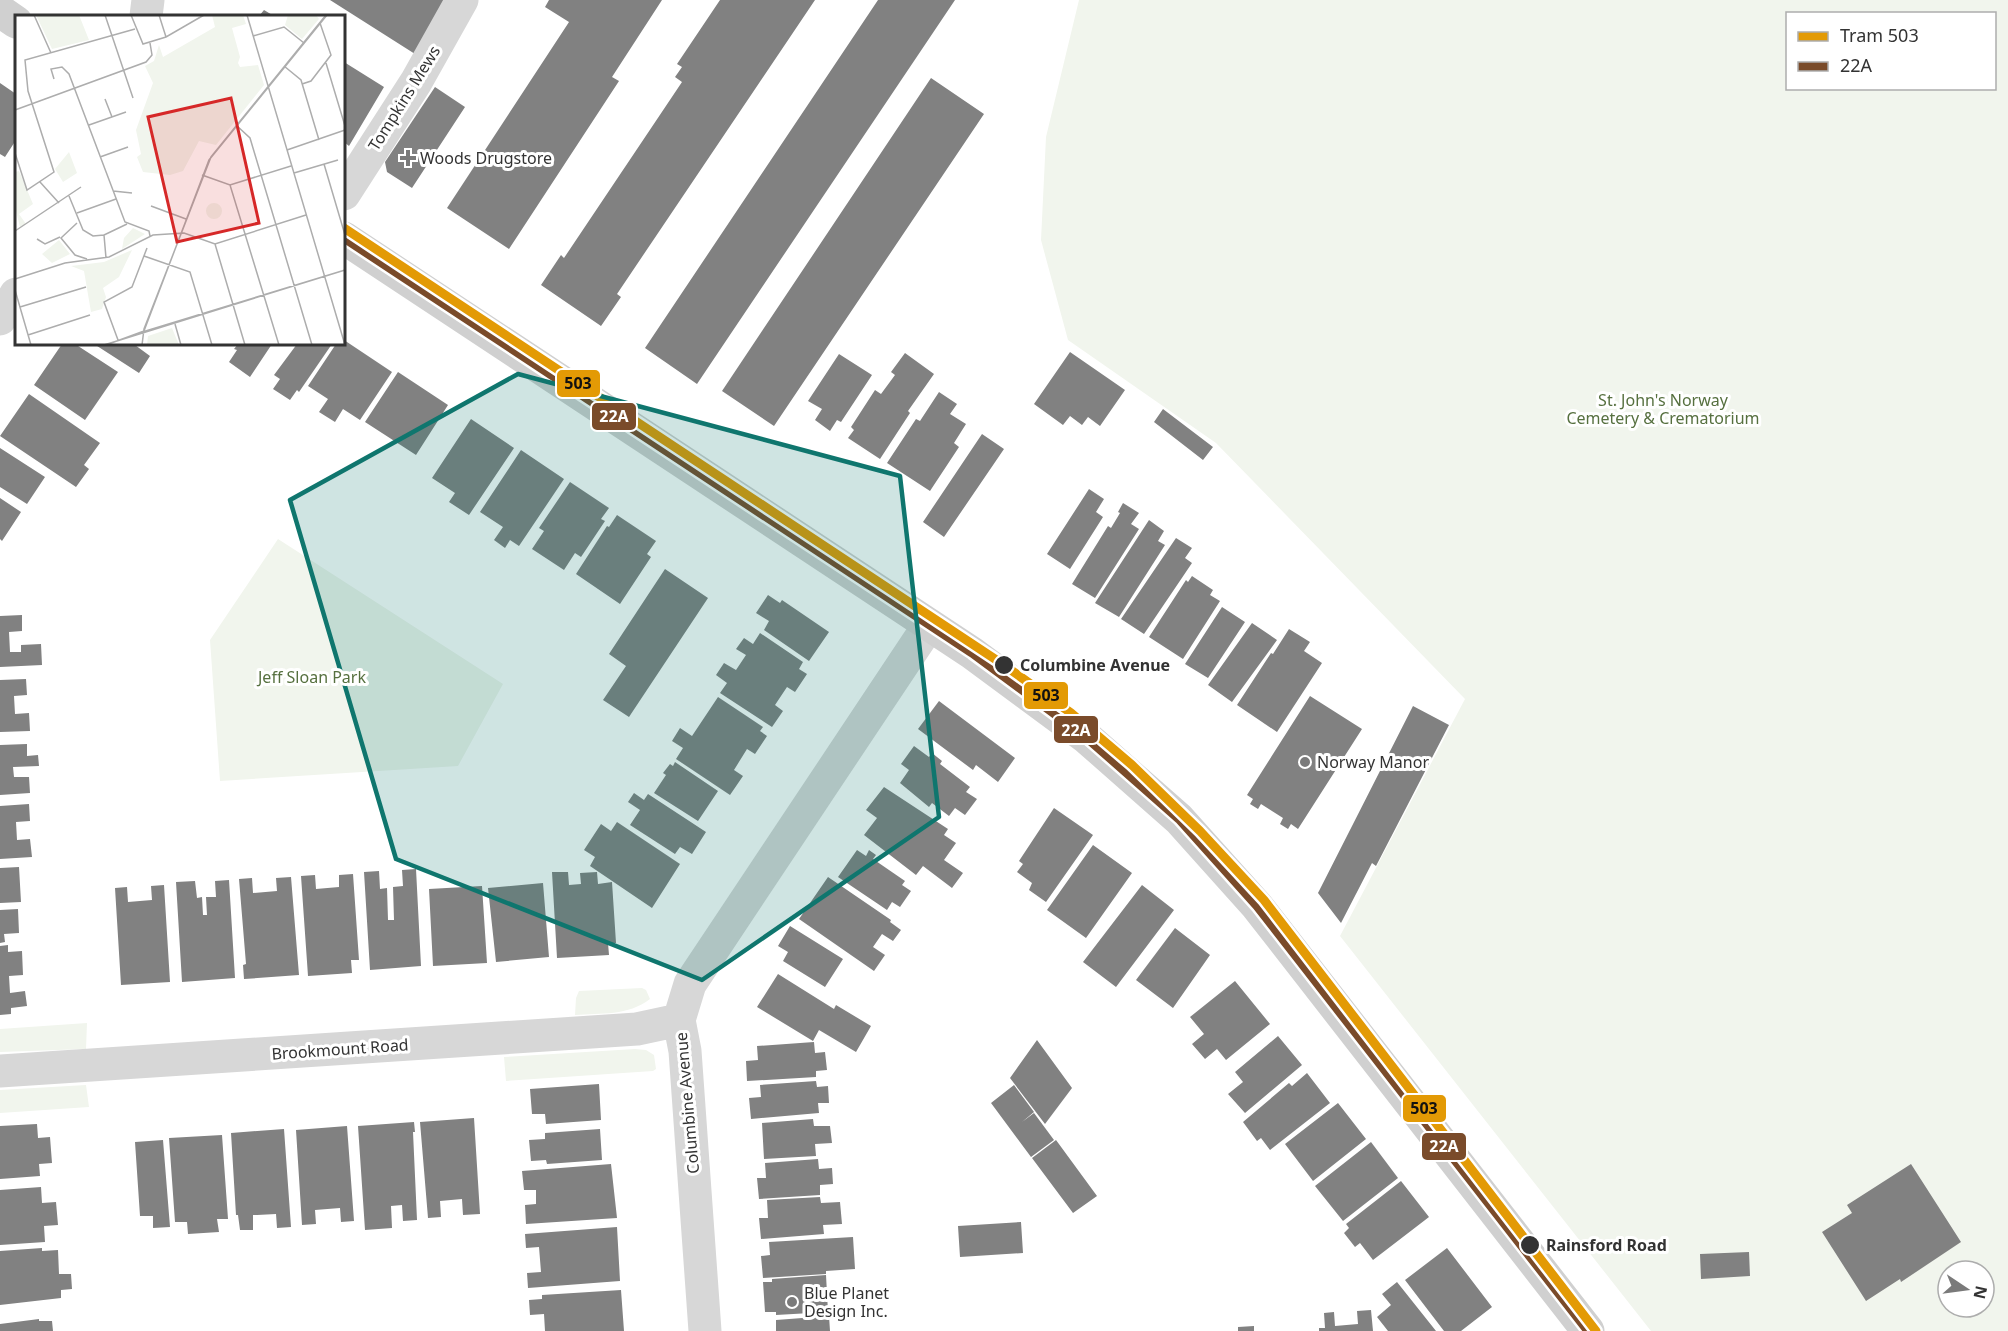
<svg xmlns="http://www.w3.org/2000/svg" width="2008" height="1331" font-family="'Noto Sans',sans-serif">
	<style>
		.green { fill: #f1f5ed; fill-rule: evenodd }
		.building { fill: #818181 }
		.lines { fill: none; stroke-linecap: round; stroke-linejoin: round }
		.minor { stroke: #d7d7d7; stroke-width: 33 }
		.tertiary { stroke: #d7d7d7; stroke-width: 33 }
		.secondary { stroke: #d0d0d0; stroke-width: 33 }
		.bus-1-casing { stroke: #fff; stroke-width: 14 }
		.bus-1 { stroke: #7a4b2a; stroke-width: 9 }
		.tram-1-casing { stroke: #fff; stroke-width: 14 }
		.tram-1 { stroke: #e39a05; stroke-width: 9 }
		.marked { fill: #0f766e; fill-opacity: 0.2; stroke: #0f766e; stroke-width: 4.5; stroke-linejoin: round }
		.poi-dot { fill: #7a7a7a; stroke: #fff; stroke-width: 2 }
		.stop-dot { fill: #333; stroke: #fff; stroke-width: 2 }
		.labels { text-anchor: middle; stroke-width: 6; stroke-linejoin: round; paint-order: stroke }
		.street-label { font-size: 16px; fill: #333; stroke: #fff }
		.poi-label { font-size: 16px; fill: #333; stroke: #fff; text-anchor: start }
		.park-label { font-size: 16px; fill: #56703f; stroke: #fff }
		.stop-label { font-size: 16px; font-weight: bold; fill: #333; stroke: #fff; text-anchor: start }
		.inset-road { fill: none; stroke: #adadad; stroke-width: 1.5 }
		.view { fill: #d62828; fill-opacity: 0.15; stroke: #d62828; stroke-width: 3 }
		.inset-edge { fill: none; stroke: #333; stroke-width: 3 }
		.line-badge { stroke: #fff; stroke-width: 2 }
		.badge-label { font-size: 16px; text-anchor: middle; font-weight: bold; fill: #fff }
		.pale-badge-label { font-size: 16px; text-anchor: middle; font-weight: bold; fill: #111 }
	</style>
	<rect width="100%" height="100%" fill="#fff"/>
	<path class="green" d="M1079,0H2008V1331H1651L1340,936L1465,699L1216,443L1068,340L1041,240L1046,137ZM1788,14H1994V88H1788ZM1948,1271H1984V1307H1948Z
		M278,539L503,684L458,766L220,781L210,640Z
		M642,988L646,990L650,999C628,1016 601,1013 575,1015L576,998L579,991Z
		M87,1023L86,1049L0,1052V1029Z
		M635,1049L646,1050L654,1055L656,1069L653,1071L506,1081L504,1057Z
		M86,1085L89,1107L0,1113V1090Z"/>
	<path class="building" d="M330,0H450L415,54Z
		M549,0H662L612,77L619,81L509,249L447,208L569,22L545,7Z
		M720,0H815L617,294L621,297L601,326L541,285L561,255L564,258L682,82L675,77L682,67L677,64Z
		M878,0H955L697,384L645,348Z
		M264,10L274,16H259Z
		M344,62L384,87L349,146L344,142Z
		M931,78L984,114L774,426L722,391Z
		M0,83L16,94V140L5,157L0,154Z
		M435,87L465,107L412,188L387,172L385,162Z
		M344,340L392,372L360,420L343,409L335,422L319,412L328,399L308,386L336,344H344Z
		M62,344H75L118,372L85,420L34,385Z
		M94,344H136L135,345L150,356L139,373Z
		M238,344H272L250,377L229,362L237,350L234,349Z
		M297,344H332L299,392L297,390L290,400L273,389L280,379L274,375Z
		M1070,352L1125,390L1100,426L1088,417L1082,425L1070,416L1063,425L1034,404Z
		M905,353L934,374L908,411L910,413L880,459L848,438L854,430L851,427L875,390L881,394L895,375L891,372Z
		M839,354L872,375L841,422L837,420L830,431L815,420L822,409L808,401Z
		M398,372L448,405L416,455L365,422Z
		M939,392L957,404L950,414L966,424L954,443L959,447L930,491L887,463L916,419L920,421Z
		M29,394L100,443L84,465L89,469L76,487L0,436Z
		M1163,409L1213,447L1203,460L1154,422Z
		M471,419L514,448L469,515L449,502L455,493L432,478Z
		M982,434L1004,449L944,537L923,522Z
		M0,448L45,477L27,504L0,487Z
		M521,450L564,479L519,546L510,540L505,548L494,540L503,527L480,512Z
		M570,482L609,508L601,519L605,521L581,557L575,553L564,570L532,549L544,531L539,528Z
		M1089,489L1104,499L1096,512L1103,517L1070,569L1047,554Z
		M0,498L21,512L2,541L0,539Z
		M1123,503L1139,513L1131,524L1139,529L1095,598L1072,584L1108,526L1111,528L1120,513L1118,512Z
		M617,515L656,541L647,554L651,557L620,604L576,574L607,526L609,527Z
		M1149,520L1164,531L1158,541L1165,545L1119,617L1095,603Z
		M1176,538L1192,548L1185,558L1192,563L1144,634L1121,619Z
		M665,569L708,598L629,717L603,700L626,666L609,654Z
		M1192,576L1213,590L1210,595L1220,601L1183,659L1149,637L1186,580L1188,582Z
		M768,595L780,603L782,600L829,632L809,661L764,630L769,621L756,613Z
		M1222,607L1245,622L1208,678L1185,664Z
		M22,615V631L9,632L10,652H21V645L41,644L42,665L0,667V616Z
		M1252,623L1277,640L1232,702L1208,685Z
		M1289,629L1310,642L1304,651L1322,663L1277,732L1237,705L1271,653L1273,654Z
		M760,633L803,662L799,669L807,674L795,692L787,687L775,705L783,711L772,727L720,693L727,683L716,675L724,663L736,670L746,655L736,649L744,638L753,644Z
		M26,679L27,695L14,696L15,714L29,713L30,731L0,732V680Z
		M1310,696L1362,729L1298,829L1291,824L1288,829L1280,824L1283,818L1261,804L1258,809L1250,804L1253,799L1247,795Z
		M718,697L763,727L760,731L767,736L755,754L747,749L734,770L743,776L730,795L676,759L683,748L672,741L680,728L692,736Z
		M939,701L1015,758L998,782L976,765L973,770L918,729Z
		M1413,706L1449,725L1376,866L1372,863L1341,923L1318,893Z
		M27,744V756L38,755L39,766L13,767L14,777H29L30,793L0,795V745Z
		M914,746L929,757L932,753L942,761L940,764L970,787L966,792L977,799L965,815L955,808L949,816L932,803L929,807L900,783L909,770L901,764Z
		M675,762L718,791L698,821L654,793L666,775L663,773L670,764L673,766Z
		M884,787L948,829L944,835L956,843L944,860L963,873L952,888L923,866L916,875L864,835L877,818L866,810Z
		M634,793L644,800L648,794L706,832L692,854L680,847L675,854L630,825L640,810L628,802Z
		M29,804L30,821L16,822L17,840L30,839L32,857L0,859V806Z
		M1054,808L1093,835L1046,902L1029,890L1032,883L1017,872L1023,864L1019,861Z
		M617,822L680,864L652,908L590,866L595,857L584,850L601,824L611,831Z
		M1093,845L1132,873L1086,938L1047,910Z
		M857,850L866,856L869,850L876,855L873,859L905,881L902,885L911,891L900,907L892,902L887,910L838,877Z
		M19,867L21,902L0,903V868Z
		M416,869L421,966L370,970L364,872L379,871L380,889L387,888L388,920H394L393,887L403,886L402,870Z
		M552,872H568L569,885L581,884L580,873L597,872L598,884L612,882L616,943H608L609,955L557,958Z
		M353,874L359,960H351L352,973L308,976L301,876L315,875L316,889L339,887V875Z
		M291,877L299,975L244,979L243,965L246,964L239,879L252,878L253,893L277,891L276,878Z
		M828,877L891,920L890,922L901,930L893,941L882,934L873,947L885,955L874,971L799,919Z
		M229,880L235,978L182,982L176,882L195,881L197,898L202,897L203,915H207L206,897H216L215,881Z
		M543,883L549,957L496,962L488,888Z
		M164,885L170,982L121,985L115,888L127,887L128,902L152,900L151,886Z
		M1142,885L1174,910L1116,987L1083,962Z
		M482,886L487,963L433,966L429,889Z
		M18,909L19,933L4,934L5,942L0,943V910Z
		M790,926L843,959L825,987L783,961L788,952L778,946Z
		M1175,928L1210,955L1173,1008L1136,980Z
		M8,945V952L22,951L23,975L9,976L10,993L25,991L27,1006L11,1008V1014L0,1015V946Z
		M778,974L834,1009L836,1005L871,1026L856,1052L819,1030L813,1041L757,1007Z
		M1235,981L1270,1024L1226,1060L1217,1049L1205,1059L1192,1044L1204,1034L1190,1017Z
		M1278,1036L1302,1065L1245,1113L1228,1094L1243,1082L1235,1072Z
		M1037,1040L1072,1088L1045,1124L1010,1078Z
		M814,1042L815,1053L825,1052L827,1070L816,1071V1077L747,1081L746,1061L758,1060L757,1046Z
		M1307,1073L1330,1103L1270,1150L1261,1138L1257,1141L1243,1122L1289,1083L1292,1086Z
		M816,1081L817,1087L828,1086L829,1103H818L819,1113L751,1119L749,1098L761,1097L760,1085Z
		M599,1084L601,1120L546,1124L545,1114H532L530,1089Z
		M1014,1085L1034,1112L1022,1122L1034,1113L1054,1140L1031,1157L991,1103Z
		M1338,1103L1366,1139L1313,1181L1285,1144Z
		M474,1118L480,1214L463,1215L462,1199L440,1201L441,1217L428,1218L420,1122Z
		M813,1119L814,1126H830L832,1143L815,1144L816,1156L764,1159L762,1123Z
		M414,1122L415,1132H413L417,1220L403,1221L402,1205L391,1206L392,1228L365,1230L358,1126Z
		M37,1124L38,1138L50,1137L52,1163L39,1164L40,1176L0,1179V1126Z
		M347,1126L354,1221L341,1222L340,1208L315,1210L316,1224L302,1225L296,1130Z
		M284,1129L291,1227L277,1228L276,1214L257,1215H253V1230H240L238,1215H236L231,1133Z
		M600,1129L602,1160L547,1164L546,1160L531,1161L529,1140L545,1139V1133Z
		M222,1135L228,1219H217L219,1232L188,1234L187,1222H175L169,1138Z
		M163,1140L170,1227L153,1228V1216H140L135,1142Z
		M1056,1140L1097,1196L1073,1213L1032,1158Z
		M1371,1142L1398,1178L1343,1221L1315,1186Z
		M818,1159L819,1169L832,1168L833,1184L820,1185V1195L759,1199L757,1178H766L765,1163Z
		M611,1164L617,1218L526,1224L525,1205L536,1204V1190H524L522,1171Z
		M1911,1164L1961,1242L1901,1282L1900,1279L1866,1301L1822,1232L1852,1213L1847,1205Z
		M1401,1181L1429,1217L1373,1260L1360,1243L1355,1247L1344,1233L1349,1228L1346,1224Z
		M41,1187L42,1203L56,1202L58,1225L44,1226L45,1242L0,1245V1190Z
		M820,1197L821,1203L840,1202L842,1224L823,1225L824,1234L761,1239L759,1218H768L767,1200Z
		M1021,1222L1023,1253L960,1257L958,1226Z
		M617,1227L620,1281L528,1288L527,1273L541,1272L539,1247L526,1248L525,1234Z
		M853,1237L855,1269L826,1271V1274L763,1278L761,1256L770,1255L769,1242Z
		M42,1248V1251L58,1250L59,1274H71L72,1289L61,1290V1298L0,1305V1251Z
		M1447,1248L1492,1307L1461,1331H1444L1405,1280Z
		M1749,1252L1750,1276L1701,1279L1700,1254Z
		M826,1275L828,1312L776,1315V1312H765L763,1282H772V1279Z
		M1397,1282L1436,1331H1388L1377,1317L1391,1305L1382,1294Z
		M621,1290L624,1331H545L544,1314L530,1315L529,1300L542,1299V1295Z
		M1371,1310L1373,1331H1319V1328H1325L1324,1313L1334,1312L1335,1326L1358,1324L1357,1311Z
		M829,1316L830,1331H776V1320Z
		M39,1319V1321H52L53,1331H0V1324Z
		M1254,1326V1331H1238V1327Z"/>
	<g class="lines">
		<path class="minor" d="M344,194L416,82L462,0
			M0,319L16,294
			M0,1071L637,1029L679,1020
			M705,1331L685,1051L679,1020L690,984L929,625"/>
		<path class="tertiary" d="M146,16L148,0"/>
		<path class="secondary" d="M0,11L16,22
			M344,238L972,653L1087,738L1179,819L1257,906L1588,1331"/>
		<defs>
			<path id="bus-1" d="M344,238L972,653L1087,738L1179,819L1257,906L1588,1331"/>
		</defs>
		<use href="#bus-1" class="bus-1-casing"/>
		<use href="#bus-1" class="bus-1"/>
		<defs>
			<path id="tram-1" d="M344,228L1004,665L1071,713L1132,765L1200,831L1264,900L1596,1331"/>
		</defs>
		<use href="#tram-1" class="tram-1-casing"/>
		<use href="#tram-1" class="tram-1"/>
	</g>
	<path class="marked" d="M518,374L900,476L939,817L702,980L396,859L290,500Z"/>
	<g class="poi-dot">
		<path d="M405 149h6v6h6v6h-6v6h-6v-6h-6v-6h6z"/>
		<circle cx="1305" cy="762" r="6"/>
		<circle cx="792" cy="1302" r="6"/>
	</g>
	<g class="stop-dot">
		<circle cx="1004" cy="665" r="10"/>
		<circle cx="1530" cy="1245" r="10"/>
	</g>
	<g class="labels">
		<g class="street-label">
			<text transform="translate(404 98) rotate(-58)" y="6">Tompkins Mews</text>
			<text transform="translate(340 1049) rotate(-4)" y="6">Brookmount Road</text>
			<text transform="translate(687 1103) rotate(-95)" y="6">Columbine Avenue</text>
		</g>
		<g class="poi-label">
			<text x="420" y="164">Woods Drugstore</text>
			<text x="1317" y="768">Norway Manor</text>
			<text x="804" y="1299">Blue Planet<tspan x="804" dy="18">Design Inc.</tspan></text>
		</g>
		<g class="park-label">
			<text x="1663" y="406">St. John's Norway<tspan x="1663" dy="18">Cemetery &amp; Crematorium</tspan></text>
			<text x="312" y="683">Jeff Sloan Park</text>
		</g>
		<g class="stop-label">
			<text x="1020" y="671">Columbine Avenue</text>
			<text x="1546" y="1251">Rainsford Road</text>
		</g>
	</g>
	<g transform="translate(15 15)">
		<rect width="330" height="330" fill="#fff"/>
		<path d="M21,0H64L74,25L37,34ZM197,0H228L231,9L217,13L225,42L223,48L225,52L243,50L249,70L201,130L184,126L168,156L155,160L128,157L122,142L126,139L121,115L138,68L130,51L139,46L144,30L148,42L200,12ZM273,0H301L304,4L287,24L270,10ZM54,137L62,158L48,167L40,154ZM4,156L18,189L4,199L11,209L5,212L0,192V157ZM191 196a8 8 0 1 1 16 0a8 8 0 1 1-16 0ZM118,213L130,219L107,234L109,223ZM44,225L55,239L37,248L27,239ZM117,235L104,262L88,273L91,282L87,294L76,297L69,256L56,251L89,247ZM157,313L164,330H132L133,321Z" fill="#f1f5ed"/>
		<path class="inset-road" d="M19,0L36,38M90,0L118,83M116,0L128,29L151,22L189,0M144,0L151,22M232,0L330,330M238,21L269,12L289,28M311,48L330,111M269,51L286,65L304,125M39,64L36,54L47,52L54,59L110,207L134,216L135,221M287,69L296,66L316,40L305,8M90,84L97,102M0,95L131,47L137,40L135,28M74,110L111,97M221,110L235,123L297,330M272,135L330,115M0,138L12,175L39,157L13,76L10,45L120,14M85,142L113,132M309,149L330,220M279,158L323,145M187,160L215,170L276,151M25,167L44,188M215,170L264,330M98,176L117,178M54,181L68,215L78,221L89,220M136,191L171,204M62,198L101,184M62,208L46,223L60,240L72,244M0,216L66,172M22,224L30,229L45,222M200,229L230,330M129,241L175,257L197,330M91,243L89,220L112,209M0,264L50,248L94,242L138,220L169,218L200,229L291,200M0,275L16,330M5,292L71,272M160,309L166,330M124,318L330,255M13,320L75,300M103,325L89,287L117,272L132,233M89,330L330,255M91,330L129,316L194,145L312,0M127,330L129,314L196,142L311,0"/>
		<path class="view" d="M216,83L244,208L162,227L133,102Z"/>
		<rect width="330" height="330" class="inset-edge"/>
	</g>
	<g class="line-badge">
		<rect x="556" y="369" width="45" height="29" rx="6" fill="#e39a05"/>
		<rect x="591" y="402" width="46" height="29" rx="6" fill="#7a4b2a"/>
		<rect x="1023" y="681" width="46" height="29" rx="6" fill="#e39a05"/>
		<rect x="1053" y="715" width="46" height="29" rx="6" fill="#7a4b2a"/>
		<rect x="1402" y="1094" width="45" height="29" rx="6" fill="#e39a05"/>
		<rect x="1421" y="1132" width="46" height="29" rx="6" fill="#7a4b2a"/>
	</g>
	<g class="badge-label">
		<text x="614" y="422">22A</text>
		<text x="1076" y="736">22A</text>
		<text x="1444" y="1152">22A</text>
	</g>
	<g class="pale-badge-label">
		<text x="578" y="389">503</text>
		<text x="1046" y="701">503</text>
		<text x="1424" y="1114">503</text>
	</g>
	<rect x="1786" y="12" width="210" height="78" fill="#ffffff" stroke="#adadad" stroke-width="1.5"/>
	<rect x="1798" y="32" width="30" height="9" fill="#e39a05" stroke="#adadad" stroke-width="1.5"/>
	<text x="1840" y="42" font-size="18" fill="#333333">Tram 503</text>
	<rect x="1798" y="62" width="30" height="9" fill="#7a4b2a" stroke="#adadad" stroke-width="1.5"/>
	<text x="1840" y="72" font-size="18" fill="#333333">22A</text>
	<g transform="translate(1966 1289) rotate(103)"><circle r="28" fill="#ffffff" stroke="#adadad" stroke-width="1.5"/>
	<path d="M0-4.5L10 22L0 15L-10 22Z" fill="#7a7a7a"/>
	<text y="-9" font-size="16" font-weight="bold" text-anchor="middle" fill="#333333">N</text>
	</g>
</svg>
